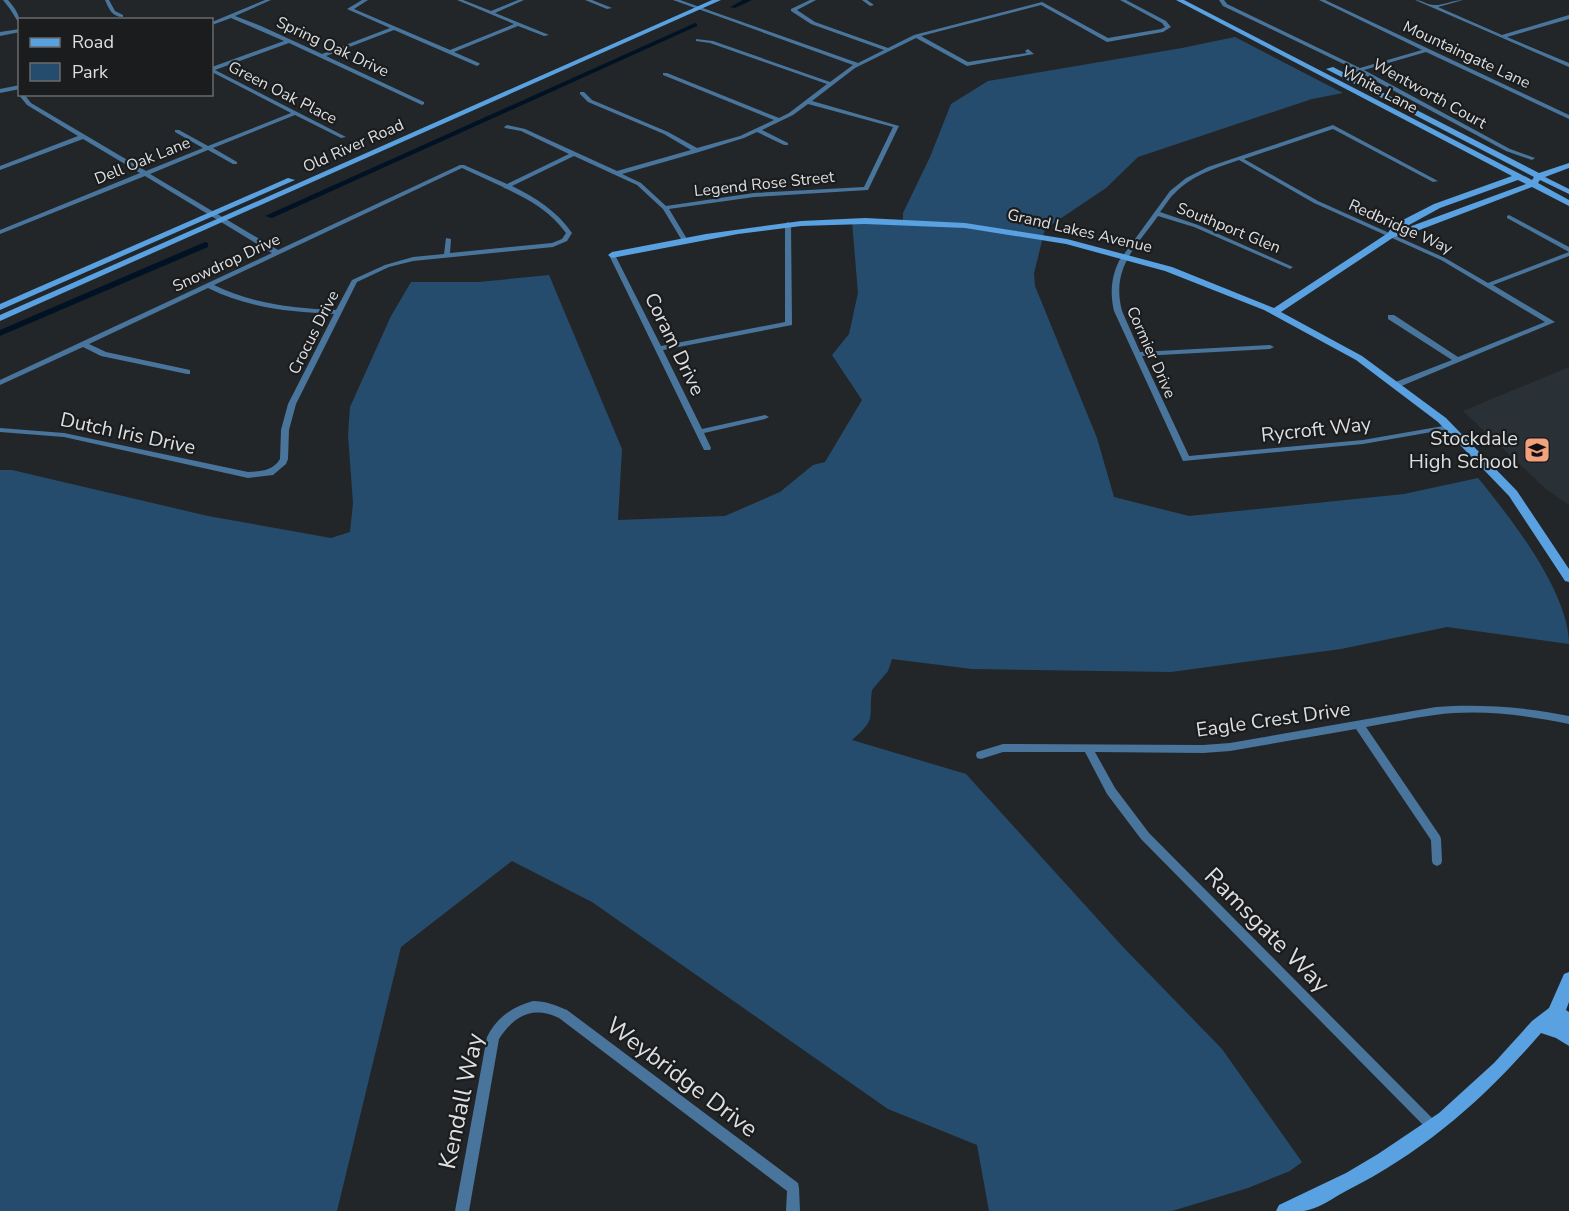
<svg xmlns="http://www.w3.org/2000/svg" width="1569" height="1211" font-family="'Nunito Sans',sans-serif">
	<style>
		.built { fill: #2a3136 }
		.green { fill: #264c6d }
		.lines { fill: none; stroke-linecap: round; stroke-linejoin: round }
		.canal { fill: #001224; fill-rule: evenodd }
		.street { fill: #49759c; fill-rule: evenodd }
		.secondary { fill: #59a1e1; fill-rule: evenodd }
		.labels { text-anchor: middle; stroke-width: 4.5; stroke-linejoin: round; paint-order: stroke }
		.far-street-label { font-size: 16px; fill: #dcdedf; stroke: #1a1c1e }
		.street-label { font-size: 20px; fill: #dcdedf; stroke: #1a1c1e }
		.poi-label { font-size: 20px; fill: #dcdedf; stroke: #1a1c1e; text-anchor: end }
		.near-street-label { font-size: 24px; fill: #dcdedf; stroke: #1a1c1e }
	</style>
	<rect width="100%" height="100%" fill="#232628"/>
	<path class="built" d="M1569,367V505L1546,489L1463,411Z"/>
	<path class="green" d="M1235,37L1343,93L1312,99L1138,157L1106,188L1045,229L1034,273L1035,286L1097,438L1114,497L1189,516L1404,494L1478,478C1510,517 1569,592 1569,644L1447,627L1341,649L1171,672L972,669L892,659L888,671L872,690C868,718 878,718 852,740L966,774L1123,947L1222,1049L1302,1162L1290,1171L1248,1188L1172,1211H989L977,1145L888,1109L592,902L512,861L401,947L337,1211H0V470H12L208,516L331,538L350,532L353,503L348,435L350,407L391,316L411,282H479L549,275L622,449L618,520L725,516L780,492L813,465L825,462L862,400L832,355L849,334L858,293L852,221H903V213L930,157L951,104L988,81L1182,48Z"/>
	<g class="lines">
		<path class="canal" d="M743,0H752L735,8L730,7Z
			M695,23L697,24V26L272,218L265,216Z
			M205,242L208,243V247L0,336V330Z"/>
		<path class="street" d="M3,0H8C15,8 20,15 20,25L10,9Z
			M105,0H109L115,11L123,15V17C112,17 109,9 105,0Z
			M265,0H271L235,16L261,26L322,54L390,28L347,9L362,0H368L354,9L450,50L514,24L457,0H463L491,11L518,0H524L495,13L549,35L544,36L518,26L454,52L479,63L480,64L477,66L394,30L326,56L424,102V104L422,105L289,43L215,70L346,137L341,138L295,115L213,148L237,162V164H233L208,150L150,174L278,250L460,165H464L507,184L569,154L521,131L505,128L504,127L507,125L525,129L617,171L691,150L664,134L588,102L580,94V92H584L592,100L668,132L697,148L740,136L774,120L663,75V73H667L779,118L789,113L827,84L710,43L696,41V39L713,41L830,82L853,65L673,0H680L858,63L884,50L811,24L791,11V9L810,0H816L797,10L815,22L888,48L914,35L1042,2L1108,38L1161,29L1165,27L1162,23L1120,0H1126L1166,21L1171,27L1163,32L1107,42L1041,5L921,36L968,62L1027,53L1025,51L1028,49L1034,54L967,66L916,38L855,68L812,101L899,126L868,190L754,197L669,209L687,239L684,241L681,239L663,209L637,185L574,156L512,186C536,198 557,211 572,233L567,241L553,247L413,261L389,267L357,282L296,404L289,430L288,459L286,464L273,475L248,478L64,437L0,432V428L64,433L248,472C261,471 273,471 280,459L281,430L288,404L334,314C290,312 248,308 208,288L89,344L106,352L190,370V374H187L101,356L83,347L0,385V380L272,253L145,176L0,234V230L140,173L83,139L0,170V166L78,136L27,105L18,94L20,93V94H24L31,103L146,171L203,148L175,132V130H179L208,146L291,113L212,72V67L284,41L231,18L212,25V22ZM808,104L893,127L864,187L754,193L666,206L641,183L622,174L699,152L744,138L757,132L784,145H788V143L762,130L793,115ZM462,168L503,187L504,188L507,189C530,200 551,212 566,233L562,239L552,243L450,253L451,239L446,238L444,254L413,257L385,265L352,280L336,310C293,308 253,304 214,285Z
			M585,0H592L612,8L607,9Z
			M862,0H867L874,5L870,6Z
			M1219,0H1224L1227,4L1360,68L1422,50L1319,0H1325L1569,115V119L1426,52L1364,70L1510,149L1535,158L1532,160L1506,151L1359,72L1339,76V74L1354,69L1223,6Z
			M1415,0C1422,0 1427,5 1434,5C1441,6 1454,0 1463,0L1438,7L1502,35L1569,15V19L1507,37L1569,63V67Z
			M20,29V32L0,36V32Z
			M20,85V89L0,93V89Z
			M1333,125L1438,181L1433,182L1333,129L1244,159L1318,201L1445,258L1488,283L1569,252V256L1493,285L1555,322L1399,387H1393V383L1452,360L1388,319V315H1394L1458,357L1545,322L1441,260L1314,203L1239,160C1216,168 1192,175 1175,193C1169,198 1165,206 1160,212L1198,225L1293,267L1290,269L1288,268L1194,227L1158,216C1135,248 1111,268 1122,311L1140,352L1270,345L1274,347L1270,349L1142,356L1189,456L1363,440L1449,425L1453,427L1449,429L1363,444L1183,461L1114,311C1110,293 1111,278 1119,261L1170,191L1186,178L1208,167Z
			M1509,215L1569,247V252L1507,218V216Z
			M788,222L791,224L792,325L663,350L702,429L765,415L769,417L765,419L704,433L711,448L710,450H704L609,255L612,253L615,255L661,346L785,322V224Z
			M1453,706C1492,705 1530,708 1569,716V724C1525,715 1479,709 1435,715C1412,718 1389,723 1366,727L1440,836L1441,839L1442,861L1441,864L1437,866L1433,864L1432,861L1431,840L1356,729L1230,751L1203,753L1095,752L1115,788L1149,833L1438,1124L1440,1128L1438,1132L1434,1134L1430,1132L1141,839L1107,794L1085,752H1003L981,759L977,758L976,755L977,752L1003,744L1203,745L1230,743L1436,707Z
			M533,1001C546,1001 555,1005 567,1010L798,1183L799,1188L800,1211H786L787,1191L559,1018C532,1005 514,1016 499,1039L469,1211H455L487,1037C496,1018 512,1007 533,1001Z"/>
		<path class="secondary" d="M712,0H721L0,321V315Z
			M1176,0H1184L1532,180L1534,177L1326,69L1333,67L1539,173L1569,163V168L1545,177L1569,189V194L1540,180L1538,183L1569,200V206L1532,187L1409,234L1394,237L1281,312L1362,356L1446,418L1517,491L1569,569V582L1565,581L1509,496L1438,422L1356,360L1264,310L1165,271L1066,244L965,228L865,224L801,226L738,234L612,258L608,255L612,252L706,234L801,221L865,218L965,223L1067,239L1172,267L1274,308L1388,233L1393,225L1434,204L1512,176ZM1518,180L1526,184L1398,231L1440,208Z
			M288,178L295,180L0,310V304Z
			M1569,972V1002L1566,1010L1569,1012V1046L1556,1038L1541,1033C1483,1100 1425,1151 1346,1191C1333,1198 1318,1209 1304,1211C1295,1211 1285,1211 1276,1211L1279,1205L1346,1173L1378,1154L1439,1113L1494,1063L1532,1021L1549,1008L1564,974Z"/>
	</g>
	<defs>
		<symbol id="school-square" viewBox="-11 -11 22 22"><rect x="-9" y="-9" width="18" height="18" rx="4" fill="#f1a17d" stroke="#1a1c1e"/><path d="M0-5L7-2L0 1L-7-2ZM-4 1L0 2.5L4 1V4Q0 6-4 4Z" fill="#111"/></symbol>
	</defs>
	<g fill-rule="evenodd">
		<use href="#school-square" x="1522" y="435" width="30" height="30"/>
	</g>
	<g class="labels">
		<g class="far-street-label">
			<text transform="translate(333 46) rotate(25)" y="6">Spring Oak Drive</text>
			<text transform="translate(1467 54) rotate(25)" y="6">Mountaingate Lane</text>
			<text transform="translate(1380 89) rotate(28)" y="6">White Lane</text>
			<text transform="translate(283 92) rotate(27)" y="6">Green Oak Place</text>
			<text transform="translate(1430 93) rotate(29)" y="6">Wentworth Court</text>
			<text transform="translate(353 145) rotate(-24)" y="6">Old River Road</text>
			<text transform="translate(142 160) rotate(-22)" y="6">Dell Oak Lane</text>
			<text transform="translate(764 183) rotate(-6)" y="6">Legend Rose Street</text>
			<text transform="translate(1401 226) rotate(24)" y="6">Redbridge Way</text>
			<text transform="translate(1229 227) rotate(22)" y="6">Southport Glen</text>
			<text transform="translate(1080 230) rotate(13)" y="6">Grand Lakes Avenue</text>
			<text transform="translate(226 262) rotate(-25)" y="6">Snowdrop Drive</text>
			<text transform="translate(313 332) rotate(-63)" y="6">Crocus Drive</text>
			<text transform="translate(1152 352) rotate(66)" y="6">Cormier Drive</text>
		</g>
		<g class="street-label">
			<text transform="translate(675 344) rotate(64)" y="7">Coram Drive</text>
			<text transform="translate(1316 429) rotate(-6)" y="7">Rycroft Way</text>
			<text transform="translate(128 433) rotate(12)" y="7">Dutch Iris Drive</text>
			<text transform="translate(1273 719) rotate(-8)" y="7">Eagle Crest Drive</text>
		</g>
		<g class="poi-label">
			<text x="1518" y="445">Stockdale<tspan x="1518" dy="23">High School</tspan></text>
		</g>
		<g class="near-street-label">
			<text transform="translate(1267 930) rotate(45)" y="8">Ramsgate Way</text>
			<text transform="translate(682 1077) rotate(37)" y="8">Weybridge Drive</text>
			<text transform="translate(461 1101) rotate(-78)" y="8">Kendall Way</text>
		</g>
	</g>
	<rect x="18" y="18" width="195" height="78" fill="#1a1c1e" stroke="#686a6b" stroke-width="1.5"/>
	<rect x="30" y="38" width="30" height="9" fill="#59a1e1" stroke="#686a6b" stroke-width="1.5"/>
	<text x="72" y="48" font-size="18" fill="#dcdedf">Road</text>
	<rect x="30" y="63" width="30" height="18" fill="#264c6d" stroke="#686a6b" stroke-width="1.5"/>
	<text x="72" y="78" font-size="18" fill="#dcdedf">Park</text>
</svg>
